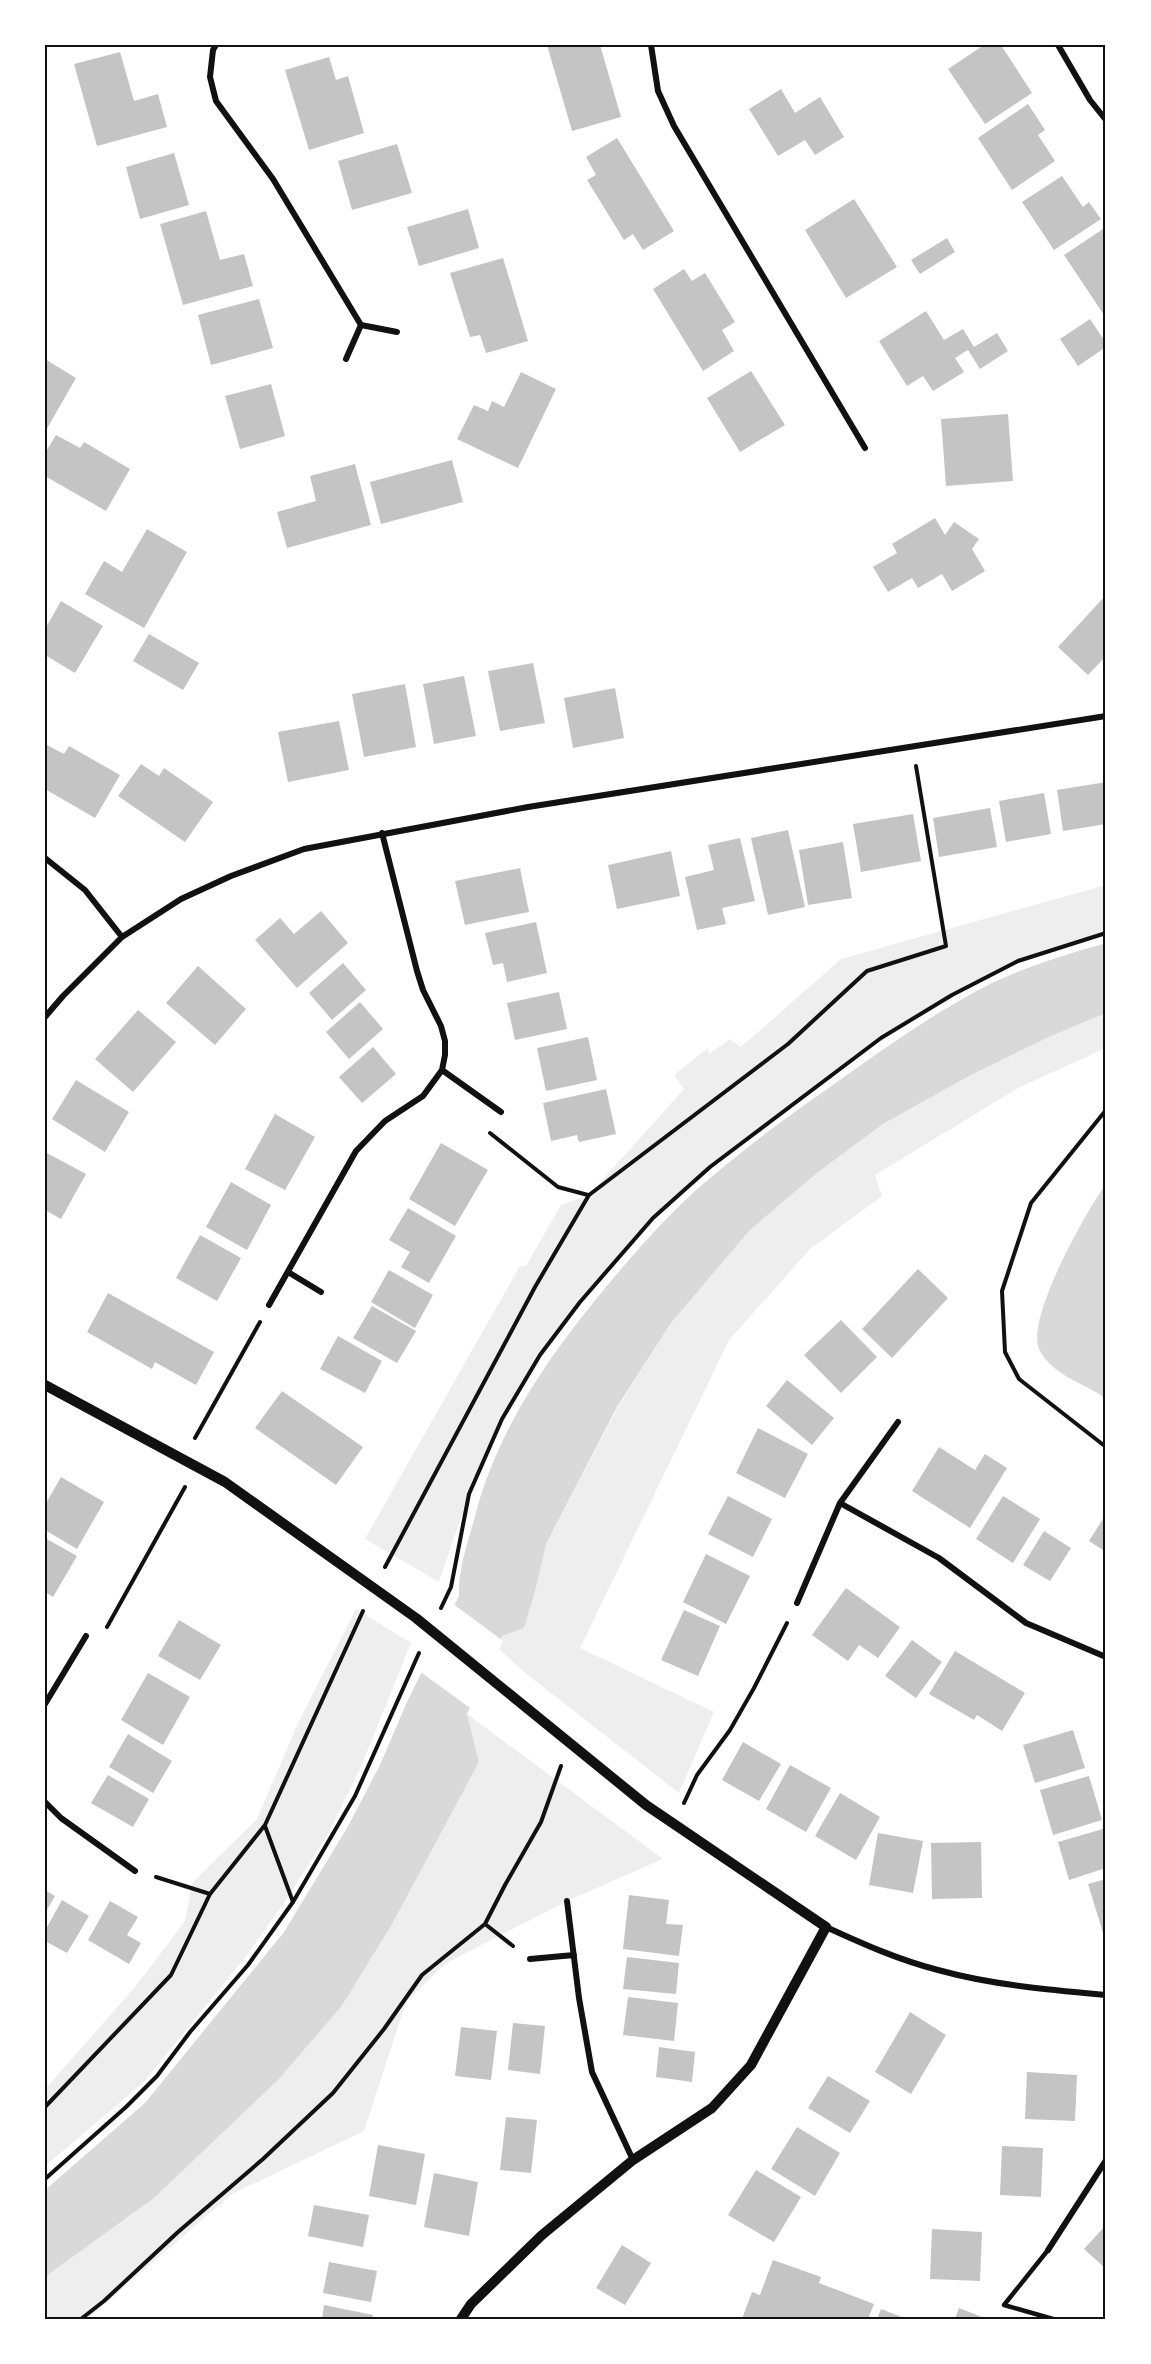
<svg xmlns="http://www.w3.org/2000/svg" width="1151" height="2364" font-family="'Fira Sans',sans-serif">
	<style>
		.green { fill: #eee }
		.water { fill: #d9d9d9 }
		.pier { fill: #fff }
		.building { fill: #c4c4c4 }
		.lines { fill: none; stroke-linecap: round; stroke-linejoin: round }
		.path { stroke: #111; stroke-width: 4 }
		.service { stroke: #111; stroke-width: 4.5 }
		.minor { stroke: #111; stroke-width: 6 }
		.tertiary { stroke: #111; stroke-width: 10 }
		.neatline { fill: none; stroke: #111; stroke-width: 2 }
	</style>
	<rect width="100%" height="100%" fill="#fff"/>
	<path class="green" d="M1106,885V933L1018,961L952,995L881,1038L710,1167L653,1218L580,1302L540,1355L502,1419L469,1494L439,1582L365,1539L520,1266H526L561,1205L589,1195L684,1089L674,1075L708,1048L709,1054L730,1039L741,1047L841,959Z
		M1106,1013V1048L1018,1088L875,1175L882,1196L810,1249L729,1340L580,1648L714,1712L679,1793L524,1672L497,1647L502,1636L524,1628L535,1592L546,1544L618,1407L671,1323L750,1230L817,1173L883,1124L971,1075L1049,1037Z
		M356,1609L411,1643L359,1771L328,1834L286,1900L246,1956L144,2082L45,2166V2089L136,1986L185,1921L192,1883L257,1819L299,1721Z
		M467,1714L663,1859L567,1901L446,1963L406,2002L364,2131L232,2194L87,2319H45V2277L154,2198L278,2080L341,2007L479,1762Z"/>
	<path class="water" d="M1106,943V1013L1049,1037L971,1075L883,1124L817,1173L750,1230L671,1323L617,1407L546,1544L535,1592L524,1628L502,1636L467,1714L479,1762L392,1924L341,2007L278,2080L154,2198L45,2277V2190L145,2103L284,1932L347,1828L379,1767L407,1702L459,1596C458,1570 467,1545 474,1520C496,1431 548,1357 606,1287C641,1245 678,1203 721,1169C758,1138 797,1110 837,1082C886,1047 938,1010 992,983C1028,966 1068,954 1106,943Z
		M1106,1184V1399C1085,1383 1053,1376 1040,1351C1023,1322 1087,1210 1106,1184Z"/>
	<path class="pier" d="M452,1603L503,1641L473,1710L419,1671Z"/>
	<path class="building" d="M547,45H600L621,117L572,131Z
		M984,45H1001L1032,93L985,124L948,69Z
		M120,52L134,101L158,94L167,127L97,146L74,64Z
		M329,57L336,80L348,76L364,133L309,150L285,70Z
		M781,89L795,113L820,97L844,137L815,155L805,140L778,156L749,109Z
		M1028,104L1045,130L1038,135L1055,161L1012,190L978,138Z
		M617,138L674,231L643,250L633,234L624,240L587,180L596,175L586,157Z
		M397,144L412,193L352,210L338,161Z
		M174,153L189,205L140,219L126,167Z
		M1062,176L1083,207L1089,202L1101,219L1054,250L1022,202Z
		M854,199L897,267L846,298L805,230Z
		M468,209L479,248L419,266L407,227Z
		M206,211L220,260L244,254L253,286L183,305L160,224Z
		M1106,227V313L1104,315L1064,255Z
		M947,238L955,252L920,274L911,260Z
		M503,258L528,341L486,353L480,335L470,337L450,273Z
		M684,269L692,281L705,273L735,322L722,330L734,351L703,371L653,289Z
		M259,299L273,348L211,365L198,315Z
		M926,311L944,340L963,329L974,347L997,333L1008,351L980,369L968,350L955,358L964,372L933,391L923,376L907,386L879,341Z
		M1090,319L1106,343V347L1078,366L1060,339Z
		M45,359L76,378L45,432Z
		M751,371L785,425L740,452L707,398Z
		M521,372L556,389L518,468L457,439L474,405L488,411L492,401L504,407Z
		M271,384L285,436L240,449L225,396Z
		M1008,414L1013,481L946,486L941,419Z
		M56,435L80,448L84,442L130,469L106,511L45,476V453Z
		M452,460L463,502L381,524L370,482Z
		M355,464L371,525L287,548L277,512L316,501L310,476Z
		M935,518L945,535L954,522L979,539L972,549L985,571L952,591L942,574L918,588L912,578L888,592L873,567L897,553L892,544Z
		M147,529L187,552L144,628L85,594L104,561L122,572Z
		M1106,595V656L1088,675L1058,647Z
		M61,601L103,626L75,673L45,655V629Z
		M149,634L199,663L183,690L133,661Z
		M533,663L545,723L500,731L488,671Z
		M464,676L476,736L434,744L423,684Z
		M405,684L416,747L364,757L352,694Z
		M615,688L624,738L573,748L564,698Z
		M339,721L349,770L288,782L278,732Z
		M45,744L64,754L69,746L120,775L95,818L45,789Z
		M141,764L159,776L164,768L213,802L185,842L118,796Z
		M1106,782V824L1063,831L1057,790Z
		M1044,793L1051,834L1006,842L999,801Z
		M990,808L997,847L939,857L933,818Z
		M913,814L921,861L861,872L853,824Z
		M788,830L805,907L768,915L751,838Z
		M740,838L755,901L722,908L726,924L697,930L685,877L714,870L708,845Z
		M843,842L852,898L808,905L799,850Z
		M671,851L680,896L617,909L608,865Z
		M520,868L529,912L465,925L455,881Z
		M321,911L348,943L297,988L255,940L280,918L294,934Z
		M536,922L547,973L507,982L503,963L493,965L485,933Z
		M343,963L366,990L332,1020L309,993Z
		M198,966L246,1009L215,1045L166,1003Z
		M559,992L567,1029L515,1040L507,1003Z
		M360,1002L383,1029L349,1059L326,1032Z
		M138,1010L176,1042L133,1092L95,1059Z
		M588,1037L597,1080L546,1091L537,1048Z
		M373,1047L396,1074L362,1103L339,1077Z
		M76,1080L129,1112L105,1152L52,1119Z
		M606,1089L616,1134L579,1142L577,1135L551,1141L543,1103Z
		M275,1114L315,1137L285,1190L245,1169Z
		M441,1143L488,1170L455,1226L409,1199Z
		M45,1152L86,1174L61,1219L45,1210Z
		M231,1182L271,1205L247,1250L206,1227Z
		M408,1208L456,1236L429,1283L401,1267L410,1252L389,1240Z
		M200,1235L241,1258L217,1301L176,1278Z
		M918,1269L948,1298L892,1358L862,1329Z
		M389,1270L433,1295L415,1328L371,1302Z
		M108,1293L214,1352L196,1385L155,1362L152,1369L87,1332Z
		M372,1306L416,1331L397,1363L353,1338Z
		M841,1320L877,1357L841,1393L804,1355Z
		M338,1336L382,1361L365,1393L320,1369Z
		M787,1380L834,1418L812,1445L766,1406Z
		M282,1391L363,1447L336,1485L255,1428Z
		M758,1428L808,1454L785,1498L736,1473Z
		M939,1447L975,1470L985,1454L1007,1468L970,1528L912,1491Z
		M61,1477L104,1502L77,1549L45,1530V1505Z
		M728,1496L772,1519L753,1557L708,1534Z
		M1003,1496L1040,1519L1013,1563L976,1539Z
		M1106,1514V1552L1089,1541Z
		M1044,1531L1071,1548L1050,1581L1023,1565Z
		M45,1538L77,1556L53,1597L45,1592Z
		M706,1554L750,1576L726,1624L683,1602Z
		M846,1588L900,1627L878,1658L859,1645L848,1661L812,1635Z
		M684,1610L720,1626L698,1676L661,1660Z
		M179,1620L221,1645L200,1680L158,1656Z
		M912,1640L942,1662L916,1698L885,1676Z
		M955,1651L1025,1693L1002,1731L977,1715L974,1720L929,1694Z
		M148,1673L190,1697L163,1745L121,1720Z
		M1073,1730L1085,1768L1035,1783L1023,1745Z
		M128,1734L172,1761L153,1793L109,1767Z
		M743,1742L781,1764L759,1801L722,1780Z
		M790,1765L831,1788L806,1832L766,1809Z
		M108,1775L149,1799L133,1827L91,1803Z
		M1089,1776L1102,1820L1053,1835L1040,1790Z
		M840,1793L880,1817L856,1860L815,1836Z
		M1106,1828V1868L1069,1880L1058,1842Z
		M878,1833L923,1841L913,1893L869,1885Z
		M981,1842L982,1898L932,1899L931,1843Z
		M1106,1879V1936H1104L1088,1884Z
		M45,1890L55,1896L45,1913Z
		M629,1895L669,1900L666,1924L683,1925L679,1956L623,1949Z
		M62,1900L89,1916L67,1953L45,1941V1931Z
		M110,1901L138,1917L127,1935L141,1943L129,1964L88,1940Z
		M627,1957L679,1963L676,1994L623,1989Z
		M628,1997L678,2003L674,2041L623,2035Z
		M910,2012L946,2035L911,2094L875,2072Z
		M513,2023L545,2026L540,2074L508,2070Z
		M461,2027L497,2031L491,2080L455,2076Z
		M659,2047L695,2052L692,2082L656,2077Z
		M1027,2072L1077,2075L1075,2121L1025,2119Z
		M828,2076L870,2101L850,2133L808,2108Z
		M506,2117L537,2120L531,2173L500,2170Z
		M797,2127L840,2153L815,2196L771,2169Z
		M378,2145L425,2154L416,2205L369,2196Z
		M1002,2146L1043,2148L1041,2197L1000,2195Z
		M756,2170L801,2197L774,2242L728,2215Z
		M434,2173L478,2182L469,2236L424,2227Z
		M314,2205L369,2215L363,2247L308,2236Z
		M1106,2225V2269L1084,2249Z
		M932,2229L982,2232L980,2281L930,2279Z
		M622,2245L651,2263L625,2305L596,2288Z
		M773,2260L821,2277L819,2283L874,2304L868,2319H742L752,2292L760,2295Z
		M329,2262L377,2271L371,2302L323,2293Z
		M324,2305L373,2315L372,2319H322Z
		M959,2308L987,2319H955Z
		M881,2309L907,2319H877Z"/>
	<g class="lines">
		<path class="path" d="M1106,1110L1031,1203L1002,1291L1005,1352L1019,1379L1106,1447
			M490,1133L558,1187L588,1195
			M195,1438L260,1322
			M385,1567L535,1287L589,1195L788,1044L867,971L946,946L916,766
			M441,1608L451,1587L469,1494L502,1419L540,1355L580,1302L653,1218L710,1167L881,1038L952,995L1018,961L1106,933
			M107,1627L185,1487
			M684,1803L697,1775L730,1730L754,1688L787,1623
			M265,1826L293,1902
			M156,1877L210,1894
			M485,1924L513,1946
			M45,2107L171,1975L210,1894L265,1825L363,1611
			M45,2179L126,2107L157,2076L190,2032L248,1965L293,1902L355,1796L419,1653
			M81,2319L104,2301L178,2232L263,2159L333,2093L384,2029L422,1975L485,1924L505,1885L541,1822L561,1766"/>
		<path class="service" d="M1048,2250L1004,2305L1053,2319"/>
		<path class="minor" d="M216,45L213,50L210,77L216,101L273,179L361,325L397,332
			M651,45L658,91L674,126L865,448
			M1058,45L1090,100L1106,120
			M346,359L361,325
			M45,858L85,890L122,937
			M45,1017L63,996L122,937L181,899L231,876L304,849L528,807L1106,716
			M442,1070L501,1112
			M288,1272L321,1292
			M269,1305L356,1151L385,1121L423,1096L442,1070L445,1055V1041L441,1026L423,990L417,971L382,833
			M840,1503L939,1558L1026,1623L1106,1657
			M797,1603L840,1503L898,1422
			M45,1704L86,1636
			M45,1802L61,1818L135,1871
			M567,1901L579,1998L592,2072L633,2160
			M826,1927C863,1944 899,1960 938,1970C992,1985 1050,1990 1106,1995
			M530,1959L574,1955
			M1048,2250L1106,2160"/>
		<path class="tertiary" d="M45,1385L225,1482L416,1618L646,1805L826,1927L751,2065L712,2108L633,2160L542,2235L471,2304L461,2319"/>
	</g>
	<rect width="1151" height="2364" fill="none" stroke="#ffffff" stroke-width="93"/>
	<rect x="46" y="46" width="1058" height="2272" class="neatline"/>
</svg>
